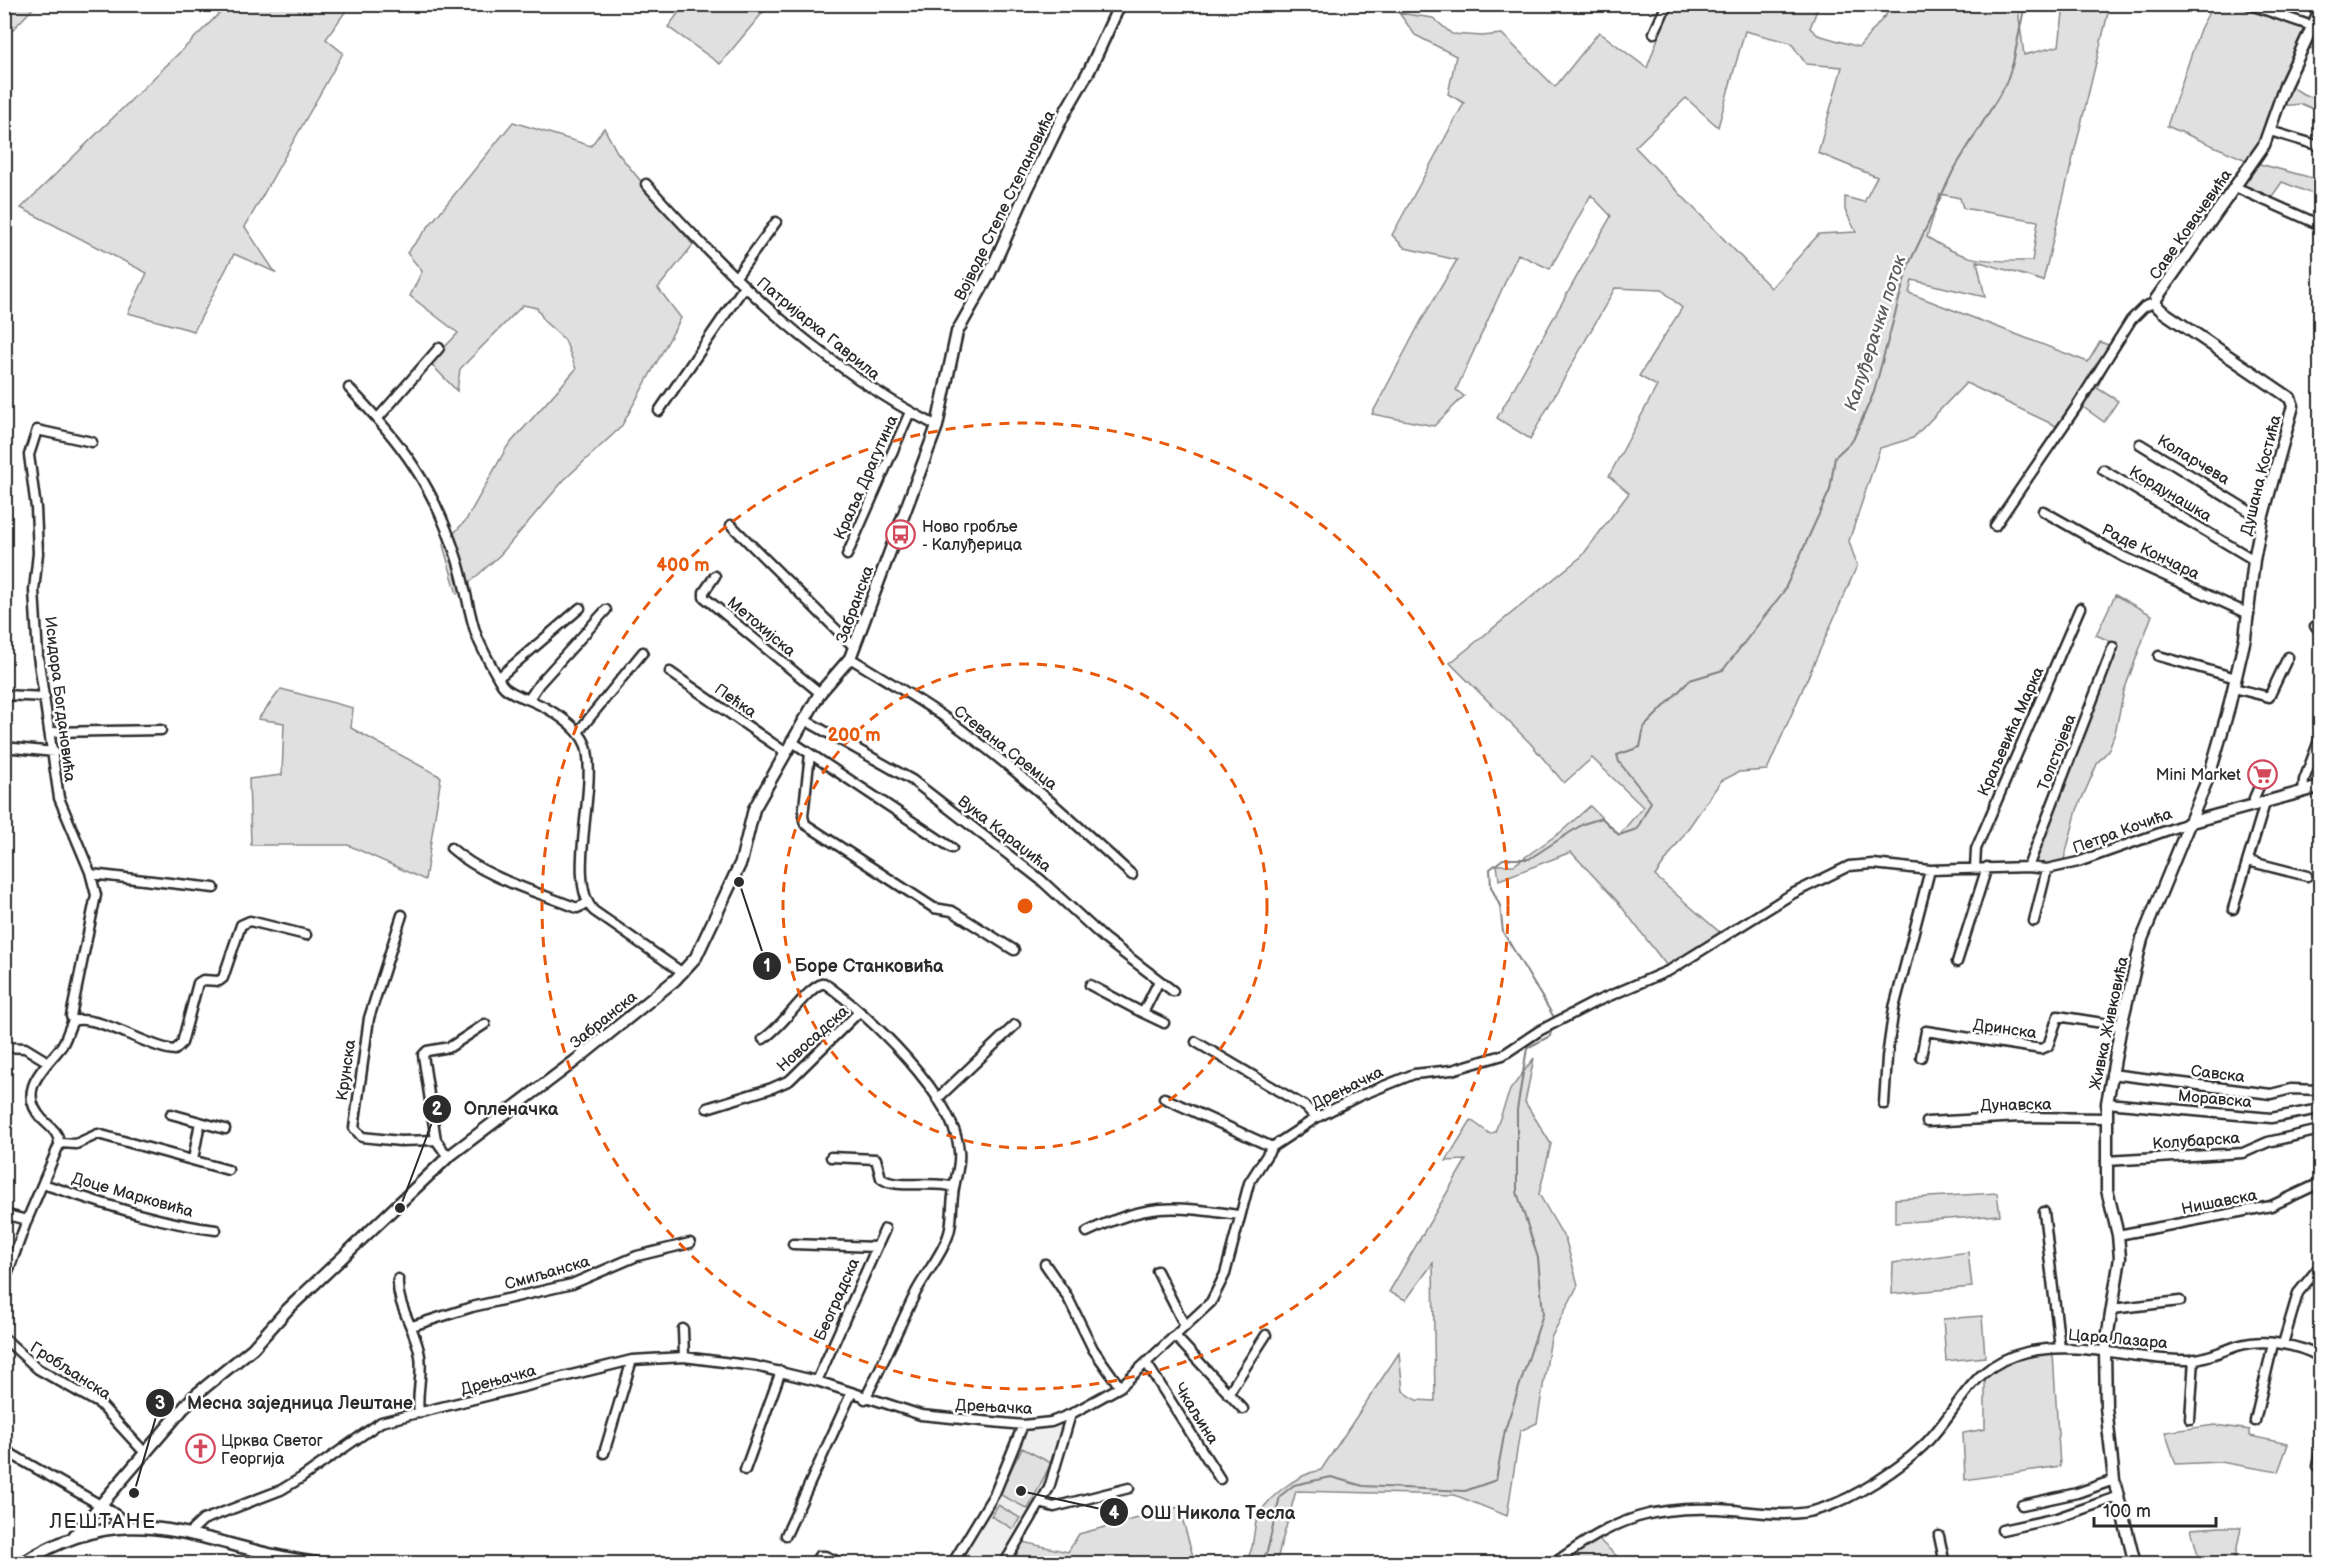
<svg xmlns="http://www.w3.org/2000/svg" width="2325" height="1568" font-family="'Balsamiq Sans',sans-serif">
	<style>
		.built { fill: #efefef }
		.green { fill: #e0e0e0; stroke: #868686; stroke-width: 1.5; fill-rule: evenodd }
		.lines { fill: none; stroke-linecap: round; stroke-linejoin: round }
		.stream { stroke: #7e7e7e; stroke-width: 2 }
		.minor-casing { stroke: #2b2b2b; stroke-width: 13 }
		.tertiary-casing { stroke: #2b2b2b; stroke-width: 15 }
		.minor { stroke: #fff; stroke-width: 8 }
		.tertiary { stroke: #fff; stroke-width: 10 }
		.ring { fill: none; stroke: #e8590c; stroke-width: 3; stroke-dasharray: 10 8 }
		.labels { text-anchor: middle; stroke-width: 5; stroke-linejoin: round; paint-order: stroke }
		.street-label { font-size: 16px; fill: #2b2b2b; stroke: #fff }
		.poi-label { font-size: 16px; fill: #2b2b2b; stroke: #fff; text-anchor: start }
		.water-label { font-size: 18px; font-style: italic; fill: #5c5c5c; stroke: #fff }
		.quarter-label { font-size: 20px; letter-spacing: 1.5px; fill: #2b2b2b; stroke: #fff }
		.centre { fill: #e8590c; stroke: #fff; stroke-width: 3 }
		.ring-label { font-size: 18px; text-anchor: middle; font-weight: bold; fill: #e8590c; stroke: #fff; stroke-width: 5; stroke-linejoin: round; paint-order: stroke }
		.leader { fill: none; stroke: #2b2b2b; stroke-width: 2 }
		.callout-dot { fill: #2b2b2b; stroke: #fff; stroke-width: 2 }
		.mark-label { font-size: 18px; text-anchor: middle; font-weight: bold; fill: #fff }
		.callout-label { font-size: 18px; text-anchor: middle; font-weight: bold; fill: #2b2b2b; stroke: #fff; stroke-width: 5; stroke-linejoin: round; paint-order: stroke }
	</style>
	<rect width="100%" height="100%" fill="#fff"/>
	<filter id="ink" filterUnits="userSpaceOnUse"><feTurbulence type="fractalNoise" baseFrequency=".0167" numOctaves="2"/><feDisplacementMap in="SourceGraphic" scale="12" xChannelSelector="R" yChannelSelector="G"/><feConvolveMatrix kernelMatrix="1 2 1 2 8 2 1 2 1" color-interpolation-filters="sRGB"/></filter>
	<g filter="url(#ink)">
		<path class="built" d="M1070,1421L1049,1487L1004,1563L959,1564L975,1535L1025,1429Z"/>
		<path class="green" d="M5,4L36,5L5,38L4,5Z
			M685,4H769V5L720,64L668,27Z
			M228,5H350L326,39L343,53L245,227L275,272L234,254L194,331L128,313L147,273L21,208Z
			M1670,5H1819L1810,28L1818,35L1859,47L1894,5H2020L2019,18L2024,55L2059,46L2064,5H2110L2043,281L1977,261L1985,297L1912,280L1909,293L2088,362L2100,342L2117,348L2097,388L2118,401L2104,422L2076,402L2056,426L1966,383L1913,438L1880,448L1849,541L1857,566L1767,770L1739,772L1721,781L1655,876L1724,936L1670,970L1617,901L1571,852L1499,880L1497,865H1514L1562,831L1590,806L1619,835L1643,807L1592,758L1564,783L1530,743L1450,663L1582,556L1629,493L1609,476L1657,386L1639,376L1682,308L1662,290L1615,288L1530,439L1497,418L1611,216L1591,195L1550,269L1518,254L1456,390L1464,396L1434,426L1372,414L1421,321L1457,260L1405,248L1392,235L1464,103L1448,94L1456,56L1415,35L1399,13L1433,18L1452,34L1482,36L1502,34L1555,87L1599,32L1647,68ZM1745,31L1791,43L1806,64L1842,67L1818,153L1877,177L1864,202L1845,197V210L1856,232L1819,234L1771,288L1635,147L1686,98L1718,127ZM1940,194L1960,198L1963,208L2038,221L2032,261C1986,261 1967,263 1927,237Z
			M2213,5H2248L2312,26L2320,10V51L2303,46L2286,83L2303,94L2320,100V112L2302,104L2278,106L2252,162L2320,180V197L2282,182L2268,202L2235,187L2251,162L2167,126L2200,29Z
			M513,122L591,146L604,128L617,152L693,245L658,288L681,318L621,427L564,480L500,555L457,594L443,545L466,520L507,447L576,369L565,340L545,322L537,308L523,305L460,369L457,391L430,363L458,333L410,296L422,271L407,253Z
			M2115,595L2152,615L2124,691L2115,733L2108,751L2098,762L2077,810L2062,867H2028L2117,644L2096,635Z
			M281,689L353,708L351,728L441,777L425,880L348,845H251L249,779L282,775L284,723L258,719Z
			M1534,1058L1525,1102L1551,1144L1539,1194L1566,1241L1578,1285L1551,1338L1537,1423L1520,1431L1507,1516L1455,1495L1296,1491L1276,1563H1245C1255,1547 1252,1539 1256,1522C1264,1498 1298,1474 1321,1470L1399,1353L1403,1391L1416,1400L1435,1401L1433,1263L1406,1300L1389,1292L1466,1160L1446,1161L1471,1120L1490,1134L1495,1132L1510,1090Z
			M1997,1193L2000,1215L1895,1223V1199Z
			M1968,1252L1972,1287L1892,1294L1893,1263Z
			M1982,1316L1985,1357L1946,1361L1943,1319Z
			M2053,1354L2060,1466L1965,1480L1963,1433L1985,1429V1370L2018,1355Z
			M2215,1425L2250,1430V1436L2288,1444L2278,1472L2220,1462L2176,1464L2165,1432Z
			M1022,1448L1051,1463L1028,1509L999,1494Z
			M998,1505L1020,1518L1013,1529L991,1516Z
			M1179,1507L1195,1563L1004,1564L1018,1541L1068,1552L1079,1534Z
			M2220,1527H2241L2234,1563H2200L2191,1529Z
			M1598,1539L1618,1557L1614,1563L1560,1564Z"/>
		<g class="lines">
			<path class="stream" d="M1555,1019L1503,932L1500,906L1491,887L1490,869L1503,859H1529L1583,824L1602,818L1619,835L1637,829L1651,802L1619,762L1617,755L1640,747L1644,727L1690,680L1723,670L1784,591L1830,490L1835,457L1853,440L1874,392L1908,266L1953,171L2005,86L2013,63L2025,4
				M1259,1564L1267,1552L1280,1496L1294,1485L1331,1477L1363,1486L1465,1491L1496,1480L1505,1430L1543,1314L1538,1258L1517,1192V1110L1527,1048L1550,1036L1552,1027"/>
			<defs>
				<path id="minor" d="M2248,4L2312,26
					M1654,33L1667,4
					M2270,131L2320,146
					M646,184C732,280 822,367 937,426
					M2235,187L2320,225
					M735,278L776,222
					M349,388C401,442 434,486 457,559C465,583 468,610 476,634C482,650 492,667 501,683C505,691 519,696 527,699C547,707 579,725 586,746C598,788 565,882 594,911L683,973
					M659,411L744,287
					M378,418L439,348
					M2140,444L2262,519
					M2103,470L2254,560
					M2043,511L2124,557L2249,614
					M731,525L854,647
					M1995,526L2077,406L2131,320L2144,307L2156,302
					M847,555L910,412
					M715,576L704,592V597L820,693
					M2315,626L2320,629
					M2159,656L2236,678
					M850,658C882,678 916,697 947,719C1013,766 1072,820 1132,875
					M670,672L785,752
					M498,678L580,608
					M2234,688L2269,697L2288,657
					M4,695L45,697
					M529,699L539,684L606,610
					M803,719L912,780L1041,880L1105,939L1173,991
					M51,732L161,730
					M578,732L643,652
					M791,741L952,848
					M4,747L54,752
					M810,754L803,816L805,824L934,908L952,911L1014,950
					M2303,792L2304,780L2320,738
					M2254,806V798L2265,773
					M451,848C485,878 535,891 577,908L588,903
					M2248,861L2307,876
					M2028,867L2113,647
					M1975,868L1976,849L2080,608
					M91,874L214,888
					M2233,909L2265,803
					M402,915L369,1018L354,1128L362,1137L400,1141L436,1140L448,1157
					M2034,921L2047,869
					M1957,962L1987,867
					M1159,981L1143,1013L1164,1023
					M1090,985L1143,1013
					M73,1021C97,1013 150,1049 175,1050L182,1043L198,983L203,980L219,981L223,978L241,925L250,921L306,935
					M763,1039C784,1026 806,988 824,983C867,1013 955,1096 959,1151C961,1167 954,1180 953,1196C951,1209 953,1223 948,1236C941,1256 926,1273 916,1292C899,1327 883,1364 865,1399
					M1196,1042L1306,1107L1316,1118
					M4,1047L25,1048L48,1062
					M1921,1057L1926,1031L2041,1049L2048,1046L2058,1016L2121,1026
					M2111,1074L2271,1094L2291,1089L2320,1090
					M1164,1098L1272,1147
					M937,1099L1015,1025
					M2107,1103L2271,1118L2320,1109
					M1884,1104L1887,1057L1894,1008L1930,870
					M707,1108L772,1088L790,1080L858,1013
					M171,1114L225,1129
					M1927,1122L2021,1117L2106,1118
					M436,1140L423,1055L427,1051L450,1047L485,1024
					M60,1143L76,1144L98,1134L228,1170
					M831,1157L876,1159L881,1178C894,1190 935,1180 954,1187
					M193,1160L200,1122
					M2106,1161L2243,1153L2268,1142L2320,1130
					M43,1184C99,1202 157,1223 216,1230
					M2044,1212L2060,1348
					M4,1214L27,1220
					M1087,1232C1148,1202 1173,1206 1239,1215
					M2118,1235L2271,1206L2320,1183
					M793,1244L876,1247
					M1045,1264L1067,1296L1093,1349L1120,1387
					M1157,1271L1185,1326
					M398,1279C396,1306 416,1329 420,1356C423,1375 416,1394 419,1413
					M4,1283L27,1220L59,1145C60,1133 50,1127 42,1119C16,1090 44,1069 61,1047C67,1039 68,1029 73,1021L71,1016L96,895L90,872L59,798L38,656L34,590L38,553L36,508L29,455L37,430L92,442
					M2112,1309L2180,1301
					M412,1326L472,1307L572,1284L637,1256L690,1243
					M683,1329L684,1357
					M1176,1337L1243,1409
					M4,1338L38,1369L100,1404L146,1454
					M2283,1344L2298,1293L2320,1266
					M1147,1364L1220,1479
					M817,1381L885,1229
					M1228,1394L1266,1335
					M2190,1419L2194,1359
					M2255,1421L2273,1344
					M4,1450L102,1506
					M604,1453L632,1360
					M2317,1466L2320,1451
					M745,1470L781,1371
					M1040,1503L1054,1507L1129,1488
					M2022,1505L2077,1493L2114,1480
					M2002,1530L2057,1518L2117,1497
					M189,1533L203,1520L281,1490L301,1478L381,1422L632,1360L684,1357L755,1366L817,1381L921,1415L1023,1425L1051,1422L1071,1414L1120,1387L1211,1302L1225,1274L1249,1183L1272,1147L1316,1118L1359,1096L1414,1074L1452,1070L1503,1055L1539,1031L1593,1003L1670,970L1792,894L1849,866L1873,864L1930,870L2028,867L2047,869L2078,862L2188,823
					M786,1535L851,1394
					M1939,1536L1945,1564
					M814,1564L819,1556H825L843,1564
					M952,1564L995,1493L1023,1425
					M1004,1564L1049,1488L1071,1414
					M1553,1564C1617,1517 1654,1504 1733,1510C1762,1513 1796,1518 1823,1508C1855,1498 1899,1469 1923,1446C1961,1409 1969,1365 2027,1352C2082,1340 2134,1361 2189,1360C2205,1359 2222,1351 2237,1346C2263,1338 2297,1344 2320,1357"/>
				<path id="tertiary" d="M2188,823L2320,787
					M102,1506L130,1526
					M74,1536L193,1397L253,1348L287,1310L448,1157L575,1061L675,980L696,957L741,862L754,809L820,693L850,658L937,426L957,332L989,275L1028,188L1064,114L1090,69L1120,4
					M21,1564C139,1489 204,1550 325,1564
					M2135,1564L2114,1480L2106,1407L2105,1351L2120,1258L2118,1235L2107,1190V1103L2121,1026L2142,939L2210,773L2228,711L2245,638L2254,560L2262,519L2293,406L2290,398L2162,311L2156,305V299L2264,145L2286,83L2320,10"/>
			</defs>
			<use href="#minor" class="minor-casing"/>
			<use href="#tertiary" class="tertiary-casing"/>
			<use href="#minor" class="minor"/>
			<use href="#tertiary" class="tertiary"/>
		</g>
	</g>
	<g class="ring">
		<circle cx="1025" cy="906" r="242"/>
		<circle cx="1025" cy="906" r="483"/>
	</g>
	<defs>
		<symbol id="bus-ring" viewBox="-11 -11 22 22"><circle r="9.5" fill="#fff" stroke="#d1495b" stroke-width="1.5"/><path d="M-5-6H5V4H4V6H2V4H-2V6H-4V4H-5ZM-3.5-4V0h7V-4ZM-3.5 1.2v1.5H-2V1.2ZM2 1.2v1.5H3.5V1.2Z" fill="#d1495b"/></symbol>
		<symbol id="supermarket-ring" viewBox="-11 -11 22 22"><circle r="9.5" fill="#fff" stroke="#d1495b" stroke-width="1.5"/><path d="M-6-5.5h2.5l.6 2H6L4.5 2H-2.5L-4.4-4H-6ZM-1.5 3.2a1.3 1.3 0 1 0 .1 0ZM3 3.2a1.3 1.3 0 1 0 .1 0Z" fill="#d1495b"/></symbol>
		<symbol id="church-ring" viewBox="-11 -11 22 22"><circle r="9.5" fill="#fff" stroke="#d1495b" stroke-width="1.5"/><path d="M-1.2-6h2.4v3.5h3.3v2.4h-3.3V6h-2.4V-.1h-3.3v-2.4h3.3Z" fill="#d1495b"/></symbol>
	</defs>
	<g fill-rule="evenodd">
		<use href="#bus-ring" x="884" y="518" width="33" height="33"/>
		<use href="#supermarket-ring" x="2246" y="758" width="33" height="33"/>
		<use href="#church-ring" x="184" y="1432" width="33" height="33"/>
	</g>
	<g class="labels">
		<g class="street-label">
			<text transform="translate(1004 205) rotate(-64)" y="6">Војводе Степе Степановића</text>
			<text transform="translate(2190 224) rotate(-55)" y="6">Саве Ковачевића</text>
			<text transform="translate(819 328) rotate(39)" y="6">Патријарха Гаврила</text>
			<text transform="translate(2194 459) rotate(31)" y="6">Коларчева</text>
			<text transform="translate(2260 475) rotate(-76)" y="6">Душана Костића</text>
			<text transform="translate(865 477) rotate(-66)" y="6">Краља Драгутина</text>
			<text transform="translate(2171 493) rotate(31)" y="6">Кордунашка</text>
			<text transform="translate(2151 551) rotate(26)" y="6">Раде Кончара</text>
			<text transform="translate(854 604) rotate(-70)" y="6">Забранска</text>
			<text transform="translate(762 626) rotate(40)" y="6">Метохијска</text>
			<text transform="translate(61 699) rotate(83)" y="6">Исидора Богдановића</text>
			<text transform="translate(736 700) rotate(35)" y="6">Пећка</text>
			<text transform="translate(2010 731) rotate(-66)" y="6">Краљевића Марка</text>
			<text transform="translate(1006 747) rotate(38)" y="6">Стевана Сремца</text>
			<text transform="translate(2056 752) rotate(-69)" y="6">Толстојева</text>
			<text transform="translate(2122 830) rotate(-20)" y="6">Петра Кочића</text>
			<text transform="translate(1005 833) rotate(38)" y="6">Вука Караџића</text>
			<text transform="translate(603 1019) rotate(-39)" y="6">Забранска</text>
			<text transform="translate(2108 1023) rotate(-78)" y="6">Живка Живковића</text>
			<text transform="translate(2005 1028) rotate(8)" y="6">Дринска</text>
			<text transform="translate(812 1038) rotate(-42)" y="6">Новосадска</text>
			<text transform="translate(345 1070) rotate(-82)" y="6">Крунска</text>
			<text transform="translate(2218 1073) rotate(7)" y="6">Савска</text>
			<text transform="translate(1347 1087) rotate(-26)" y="6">Дрењачка</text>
			<text transform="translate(2215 1098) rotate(5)" y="6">Моравска</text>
			<text transform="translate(2016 1104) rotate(-1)" y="6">Дунавска</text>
			<text transform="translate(2196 1140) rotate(-4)" y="6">Колубарска</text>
			<text transform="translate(133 1194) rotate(16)" y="6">Доце Марковића</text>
			<text transform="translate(2219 1201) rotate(-11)" y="6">Нишавска</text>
			<text transform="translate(547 1272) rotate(-16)" y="6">Смиљанска</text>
			<text transform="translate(836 1299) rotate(-66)" y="6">Београдска</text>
			<text transform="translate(2118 1338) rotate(5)" y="6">Цара Лазара</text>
			<text transform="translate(71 1370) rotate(33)" y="6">Гробљанска</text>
			<text transform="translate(498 1379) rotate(-15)" y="6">Дрењачка</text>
			<text transform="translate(994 1406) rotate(3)" y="6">Дрењачка</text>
			<text transform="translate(1197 1413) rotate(58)" y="6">Чкаљина</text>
		</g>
		<g class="poi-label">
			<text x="922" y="532">Ново гробље<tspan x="922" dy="18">- Калуђерица</tspan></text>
			<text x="2241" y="780" text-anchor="end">Mini Market</text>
			<text x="221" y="1446">Црква Светог<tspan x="221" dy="18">Георгија</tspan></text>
		</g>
		<g class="water-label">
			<text transform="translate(1875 333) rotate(-72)" y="6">Калуђерачки поток</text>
		</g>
		<g class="quarter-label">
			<text x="103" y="1528">ЛЕШТАНЕ</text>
		</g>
	</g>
	<circle cx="1025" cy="906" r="9" class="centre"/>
	<g class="ring-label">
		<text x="683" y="571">400 m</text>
		<text x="854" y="741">200 m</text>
	</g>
	<path class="leader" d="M739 882L767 966M400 1208L437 1109M134 1493L160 1403M1021 1491L1114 1512"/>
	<g class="callout-dot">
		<circle cx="739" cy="882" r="6"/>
		<circle cx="400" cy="1208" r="6"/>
		<circle cx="134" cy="1493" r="6"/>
		<circle cx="1021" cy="1491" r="6"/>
		<circle cx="767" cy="966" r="15"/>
		<circle cx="437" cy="1109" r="15"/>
		<circle cx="160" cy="1403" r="15"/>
		<circle cx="1114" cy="1512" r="15"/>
	</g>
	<g class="mark-label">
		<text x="767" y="972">1</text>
		<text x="437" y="1115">2</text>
		<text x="160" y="1409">3</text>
		<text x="1114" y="1519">4</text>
	</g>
	<g class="callout-label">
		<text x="869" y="972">Боре Станковића</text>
		<text x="511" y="1115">Опленачка</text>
		<text x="300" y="1409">Месна заједница Лештане</text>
		<text x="1218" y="1519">ОШ Никола Тесла</text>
	</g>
	<rect width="2325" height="1568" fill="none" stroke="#fff" stroke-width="24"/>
	<rect x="12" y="12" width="2301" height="1544" fill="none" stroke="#2b2b2b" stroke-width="2" filter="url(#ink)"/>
	<path d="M2094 1517v9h122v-9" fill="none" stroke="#2b2b2b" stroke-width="3"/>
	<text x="2103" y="1517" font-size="18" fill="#2b2b2b" stroke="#ffffff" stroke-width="4.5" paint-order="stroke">100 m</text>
</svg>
